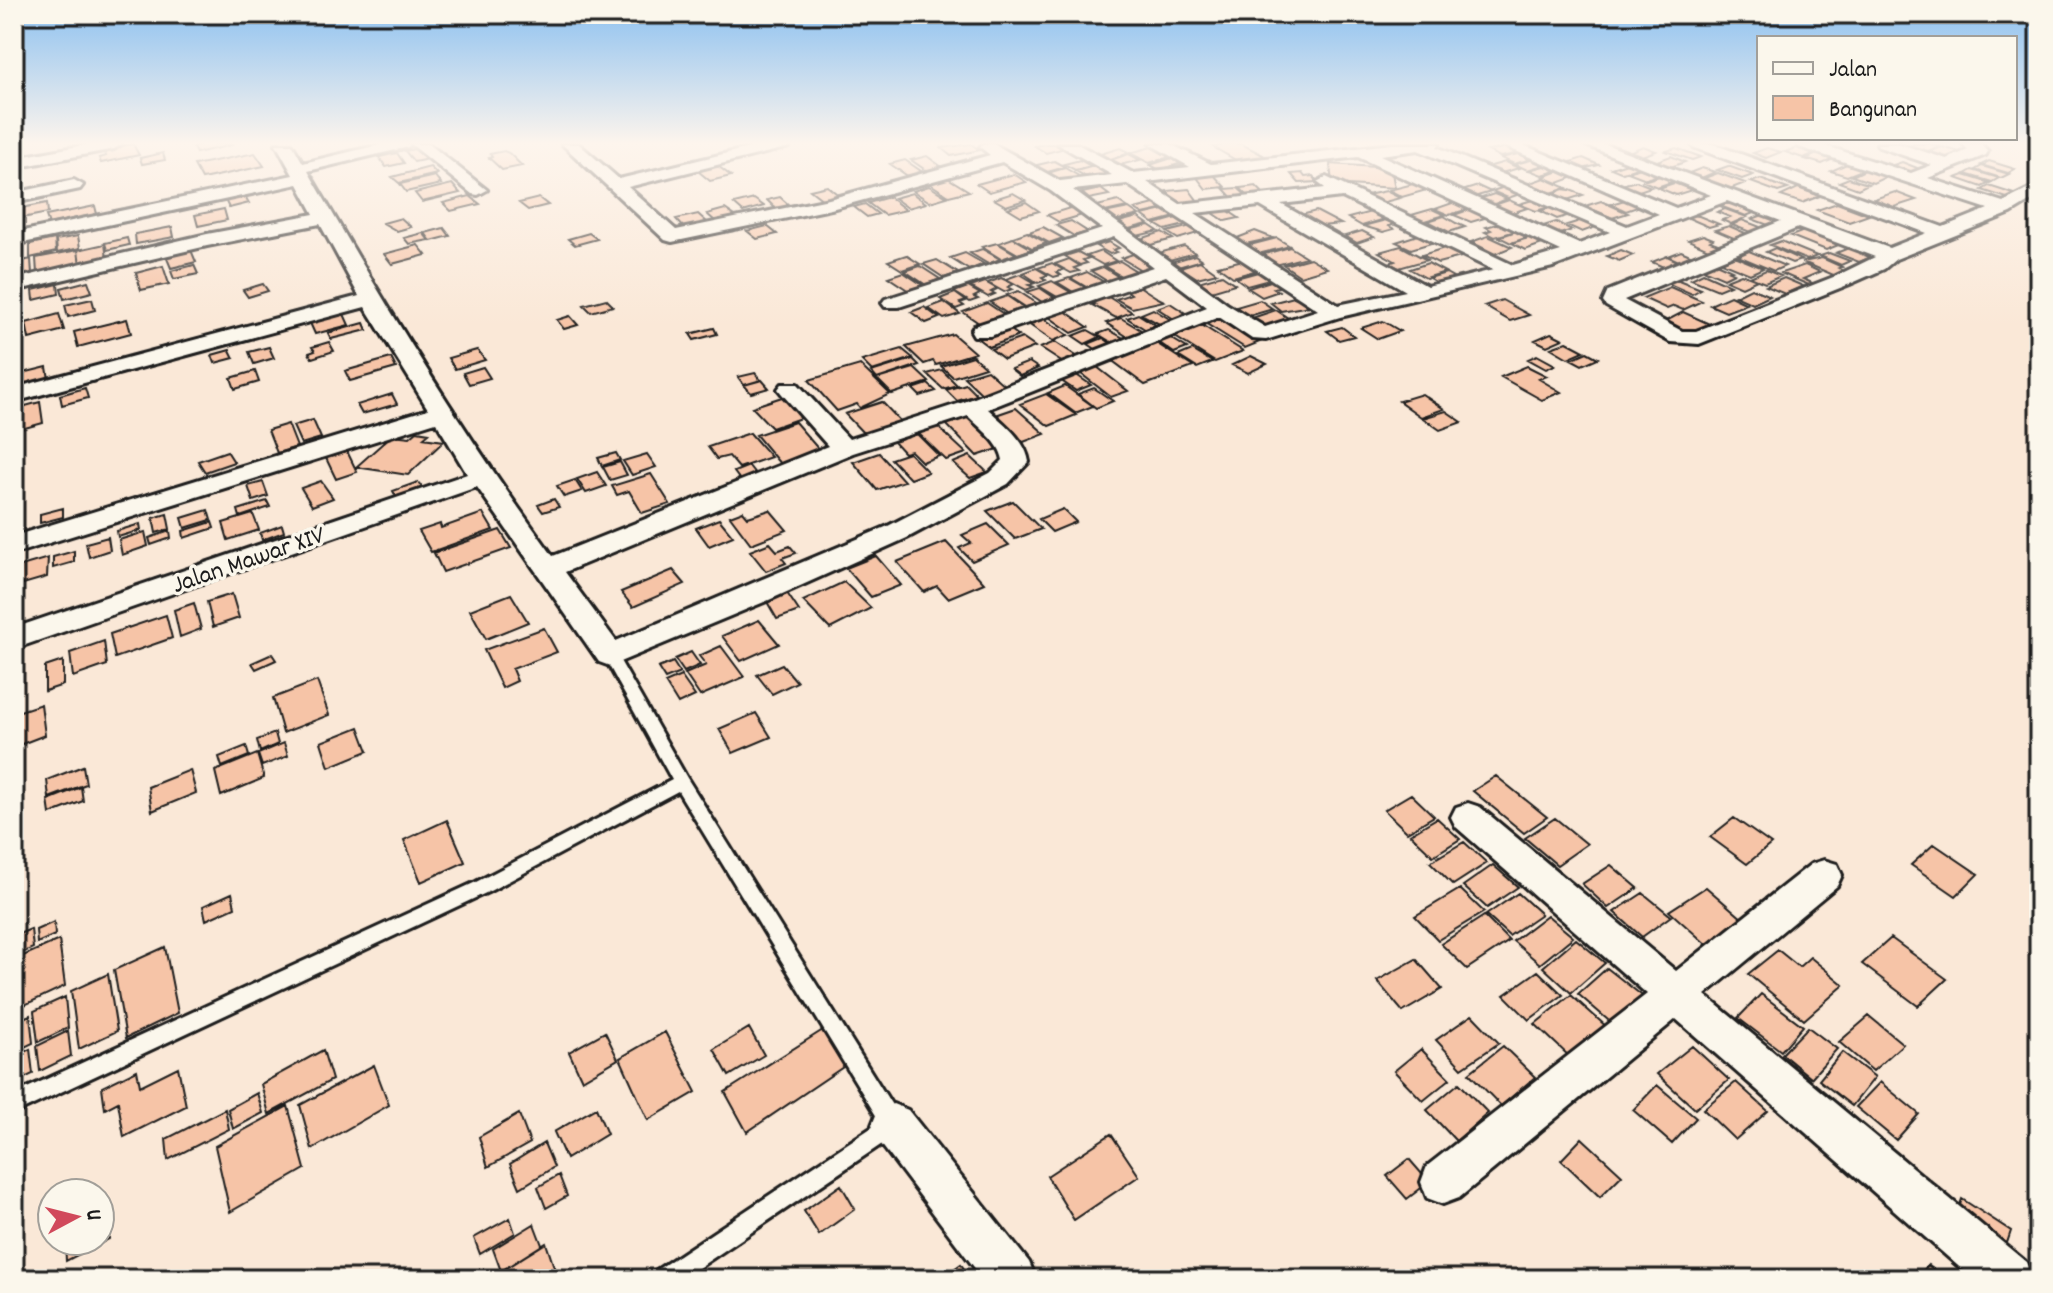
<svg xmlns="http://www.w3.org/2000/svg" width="2053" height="1293" font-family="Dekko,sans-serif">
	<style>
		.building { fill: #f6c4a7; stroke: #1c1c1c; stroke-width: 2 }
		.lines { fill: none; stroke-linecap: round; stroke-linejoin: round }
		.service-casing { stroke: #1c1c1c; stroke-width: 6 }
		.minor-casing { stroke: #1c1c1c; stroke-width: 6 }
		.service { fill: #fbf7ec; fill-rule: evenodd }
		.minor { fill: #fbf7ec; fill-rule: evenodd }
		.labels { text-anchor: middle; stroke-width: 7; stroke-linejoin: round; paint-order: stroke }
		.street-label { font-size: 26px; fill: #1c1c1c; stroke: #fbf7ec }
	</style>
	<rect width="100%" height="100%" fill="#fae8d7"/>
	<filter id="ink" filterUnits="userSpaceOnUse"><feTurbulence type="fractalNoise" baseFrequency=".0125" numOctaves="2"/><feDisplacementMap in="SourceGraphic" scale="16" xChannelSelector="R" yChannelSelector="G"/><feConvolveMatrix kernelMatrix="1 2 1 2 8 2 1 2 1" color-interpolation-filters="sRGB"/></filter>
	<g filter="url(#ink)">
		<path class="building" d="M133,144L139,155L101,163L99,158L106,156L104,149Z
			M204,144H231L232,145L196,153L192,146Z
			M971,144L980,150L951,156L941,148Z
			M1046,144H1057L1065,148L1046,153L1035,146Z
			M1229,144H1242L1265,156L1241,163L1213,147Z
			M1903,144H1930L1939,146L1926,152Z
			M1643,146L1656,151L1639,157L1626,153Z
			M1151,147L1170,157L1149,163L1130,153Z
			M1508,147L1519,153L1500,157L1488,151Z
			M1798,147L1816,153L1803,158L1785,152Z
			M1942,147L1960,152L1947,158L1929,152Z
			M419,148L428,159L414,162L405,151Z
			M1120,148L1130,153L1107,160L1097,155Z
			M1676,148L1701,157L1692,160L1666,151Z
			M1767,148L1781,152L1766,158L1753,153Z
			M504,151L509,153L522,166L502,170L489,158L492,157L490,154Z
			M163,153L165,160L142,164L140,158Z
			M255,153L264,166L202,179L194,165Z
			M397,153L404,163L386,167L379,157Z
			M1522,153L1535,158L1514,164L1501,158Z
			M1820,153L1836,158L1822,164L1805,159Z
			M1129,154L1140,160L1120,165L1110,160Z
			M927,156L943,168L927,171L911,160Z
			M1671,156L1685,162L1665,169L1651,163Z
			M1172,158L1182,163L1160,170L1150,165Z
			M1583,158L1599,165L1582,169L1567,163Z
			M1535,159L1547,164L1527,170L1515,164Z
			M905,160L924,173L909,177L890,164Z
			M1080,160L1091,166L1075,170L1064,164Z
			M1054,161L1065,167L1044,173L1033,166Z
			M1989,161L2015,169L2008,173L1981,165Z
			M1505,162L1519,168L1498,174L1484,168Z
			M1851,162L1867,168L1847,176L1831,171Z
			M1902,162L1920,169L1906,173L1887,167Z
			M1627,163L1639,167L1623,173L1611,168Z
			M1330,164L1391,168L1395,188L1332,184Z
			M1548,165L1560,170L1542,175L1529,170Z
			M718,166L731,176L710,181L698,171Z
			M1094,166L1108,175L1090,179L1076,171Z
			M1728,166L1753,175L1742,179L1717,170Z
			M1982,166L2009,174L2001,178L1975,170Z
			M430,167L437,174L399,183L392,177Z
			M1644,167L1661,174L1646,179L1628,172Z
			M1065,168L1082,178L1060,184L1044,174Z
			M1702,168L1715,172L1697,180L1684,175Z
			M1869,168L1890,175L1873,183L1852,176Z
			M1562,170L1577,176L1558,183L1543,177Z
			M1972,170L1999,178L1992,182L1965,174Z
			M1302,173L1305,177L1313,176L1318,182L1299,183L1291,174Z
			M1718,173L1745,183L1727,190L1699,180Z
			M1014,174L1026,182L989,192L977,184Z
			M1213,174L1225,187L1206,189L1195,175Z
			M943,175L969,191L949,196L924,180Z
			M1663,175L1677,180L1657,187L1643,181Z
			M1964,175L1990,183L1982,187L1956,178Z
			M435,176L441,184L406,192L400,184Z
			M1544,178L1567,188L1551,193L1527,184Z
			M1849,178L1858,181L1868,184L1858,189L1839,182Z
			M1760,179L1788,189L1778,192L1751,182Z
			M1636,181L1651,187L1636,192L1621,185Z
			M1417,183L1430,189L1402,197L1389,190Z
			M1674,183L1692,190L1676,195L1659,188Z
			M452,184L460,193L422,202L415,193Z
			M827,186L840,196L823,200L810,190Z
			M929,186L947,197L930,202L913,191Z
			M1256,186L1267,197L1251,199L1240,188Z
			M1478,186L1491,192L1474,197L1462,191Z
			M1508,186L1523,193L1508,198L1492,191Z
			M1989,186L2017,195L2010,199L1982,190Z
			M1238,188L1250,199L1235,201L1224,189Z
			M1798,188L1820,196L1802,203L1781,196Z
			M1101,189L1109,195L1089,199L1082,193Z
			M1189,189L1200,204L1178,206L1167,191Z
			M1562,189L1570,190L1583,195L1567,200L1554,195Z
			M1386,191L1400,198L1381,203L1367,195Z
			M1895,192L1916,200L1894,207L1874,199Z
			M912,193L926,203L908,208L894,198Z
			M1013,193L1025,200L1006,206L994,199Z
			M1494,194L1507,199L1492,205L1479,199Z
			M245,196L249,203L229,208L225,200Z
			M470,196L480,204L451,211L443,203Z
			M780,197L790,206L776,209L767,200Z
			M889,197L906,210L884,215L868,203Z
			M539,198L548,205L528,210L519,203Z
			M1539,198L1555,205L1536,211L1519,204Z
			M754,199L764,206L743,212L734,204Z
			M1628,199L1643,205L1626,211L1611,204Z
			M1509,200L1527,208L1509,214L1491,206Z
			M1118,201L1127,207L1105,212L1097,206Z
			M1458,201L1472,208L1449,215L1435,209Z
			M1601,201L1628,213L1612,218L1585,206Z
			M1733,201L1759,211L1746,216L1720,206Z
			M1026,202L1039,211L1021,216L1008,208Z
			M1162,202L1170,208L1143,214L1135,209Z
			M47,203L48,213L22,218L21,208Z
			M1837,203L1869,215L1849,222L1817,210Z
			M865,204L878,214L867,217L854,207Z
			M95,206L97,214L49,224L46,216Z
			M1073,207L1086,214L1059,222L1047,215Z
			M1553,207L1570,215L1557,219L1540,211Z
			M1129,208L1139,215L1114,221L1104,213Z
			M1224,208L1239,218L1225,221L1210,211Z
			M224,209L227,220L198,226L195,215Z
			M725,209L735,216L716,222L707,214Z
			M1168,209L1179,216L1153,223L1142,215Z
			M1432,209L1445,215L1421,222L1408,216Z
			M1471,209L1488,217L1471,222L1454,215Z
			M1725,209L1747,217L1731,224L1722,220L1730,217L1717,212Z
			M1316,211L1341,224L1321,226L1301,215Z
			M1371,212L1385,219L1362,226L1348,218Z
			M698,214L708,223L685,229L676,219Z
			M1689,215L1699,216L1719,224L1709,227L1684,216Z
			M1763,215L1786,223L1776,228L1752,219Z
			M1444,216L1456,223L1465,227L1449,232L1428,221Z
			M1138,217L1148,224L1125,230L1115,223Z
			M1180,217L1189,224L1165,230L1155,224Z
			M401,218L411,227L397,231L383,223Z
			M1586,219L1601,225L1582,232L1567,225Z
			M1386,220L1395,224L1389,226L1394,229L1383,232L1363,226Z
			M1742,220L1768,230L1758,235L1732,225Z
			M1071,221L1088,232L1074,236L1056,225Z
			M1556,222L1572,230L1554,236L1537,228Z
			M1500,223L1516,231L1495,237L1485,232L1491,230L1486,227Z
			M1149,225L1158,231L1133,237L1124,231Z
			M767,226L777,234L757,239L747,231Z
			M1191,226L1201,232L1178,239L1167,232Z
			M1729,226L1750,235L1736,239L1715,230Z
			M172,227L174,237L136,244L135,234Z
			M1043,227L1063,238L1049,243L1029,232Z
			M444,228L450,236L431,241L425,233Z
			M1522,229L1534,235L1511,243L1499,237Z
			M1809,229L1820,233L1815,235L1841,244L1826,250L1791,236Z
			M1255,231L1273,238L1241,245L1232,240Z
			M1362,231L1374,237L1357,243L1345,236Z
			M1027,232L1047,243L1032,248L1013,237Z
			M1162,232L1173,239L1143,247L1134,241Z
			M423,233L429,240L409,244L404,238Z
			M589,233L597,239L575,245L568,239Z
			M1424,233L1438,241L1411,249L1396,242Z
			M1703,235L1713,239L1710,241L1726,247L1715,252L1688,240Z
			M78,236L80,248L57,253L56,240Z
			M1488,236L1512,247L1495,254L1471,242Z
			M1535,236L1548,242L1525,250L1512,243Z
			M127,238L129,245L107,250L105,243Z
			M1013,238L1032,249L1018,254L999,243Z
			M1277,238L1290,246L1258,254L1246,246Z
			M55,239L56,252L30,258V244Z
			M1781,241L1795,247L1817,256L1807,260L1770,245Z
			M1109,242L1119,248L1113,250L1117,252L1110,254L1096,246Z
			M997,243L1016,254L1001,259L982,247Z
			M105,244L107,258L80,264L78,250Z
			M418,245L426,255L392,264L384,254Z
			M1184,246L1195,253L1166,261L1155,254Z
			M1401,246L1427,260L1399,268L1389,263L1395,261L1379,252Z
			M1451,246L1469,255L1438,263L1422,255Z
			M1290,247L1306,257L1276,265L1261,255Z
			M1851,247L1874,256L1859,262L1836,253Z
			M1775,248L1801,260L1792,263L1766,252Z
			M982,249L1000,259L988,264L970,253Z
			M78,250L80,265L37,274L36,258Z
			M191,250L196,262L171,268L166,256Z
			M1621,250L1633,255L1619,261L1607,256Z
			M1101,251L1116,261L1103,265L1087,256Z
			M1681,251L1699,259L1685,264L1668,256Z
			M1749,251L1785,266L1774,271L1738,256Z
			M1078,252L1089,258L1083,260L1087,263L1080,265L1065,256Z
			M965,253L984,264L969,270L950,258Z
			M1136,253L1156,265L1141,270L1121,258Z
			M1829,253L1850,261L1841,265L1820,256Z
			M906,255L920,264L902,270L888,261Z
			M1195,255L1202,260L1178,267L1171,262Z
			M1667,256L1684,264L1670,270L1652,262Z
			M1734,256L1763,268L1750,274L1721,262Z
			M1310,258L1327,268L1300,276L1284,265Z
			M1822,258L1842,267L1839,268L1850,272L1838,277L1803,262Z
			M31,259L32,274L14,278V263Z
			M1069,259L1080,266L1074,268L1079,271L1071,273L1055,264Z
			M937,260L958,273L944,278L923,264Z
			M1243,260L1258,270L1233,277L1218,266Z
			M1120,261L1141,274L1126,279L1104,266Z
			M1200,261L1217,273L1197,278L1180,267Z
			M1052,263L1063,270L1057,272L1061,275L1054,277L1038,268Z
			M1428,263L1445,272L1426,278L1410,269Z
			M1716,263L1732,270L1729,271L1734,273L1724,278L1703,269Z
			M194,265L198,274L174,279L171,271Z
			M1805,265L1820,272L1803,279L1817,285L1811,286L1781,273Z
			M163,266L169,284L141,290L136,273Z
			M920,266L940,279L926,285L905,271Z
			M1103,267L1122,279L1110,283L1091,271Z
			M1036,268L1048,275L1042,277L1046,280L1038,283L1023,273Z
			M1766,270L1781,276L1765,283L1750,277Z
			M903,272L924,286L909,291L888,277Z
			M1087,272L1109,285L1093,291L1071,278Z
			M1258,272L1269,280L1247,286L1236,278Z
			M1446,273L1460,281L1443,286L1429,278Z
			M1703,273L1730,285L1718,290L1691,279Z
			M1020,274L1035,283L1029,285L1034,287L1026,290L1006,279Z
			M1741,274L1757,280L1742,287L1726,280Z
			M1222,275L1235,284L1211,291L1198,282Z
			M1001,278L1014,284L1008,287L1012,289L1004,292L988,283Z
			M1069,278L1090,290L1078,295L1057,282Z
			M1784,278L1803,286L1785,294L1766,286Z
			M1676,279L1701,289L1692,294L1667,283Z
			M1274,280L1283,286L1274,288L1279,291L1262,297L1248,288Z
			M88,281L92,292L64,299L61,288Z
			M1052,281L1077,296L1064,301L1039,286Z
			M985,282L997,289L991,292L995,294L988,297L971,287Z
			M58,284L59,294L34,300L33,290Z
			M263,284L268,291L248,297L243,290Z
			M1139,286L1156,297L1164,301L1132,308L1116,299L1131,294L1126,290Z
			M968,287L980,294L974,297L978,299L970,302L954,292Z
			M1670,287L1702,301L1683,310L1674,306L1667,309L1643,298Z
			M1040,288L1061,302L1048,306L1027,292Z
			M1751,288L1770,296L1753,304L1735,296Z
			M1018,291L1044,308L1033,312L1007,295Z
			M955,293L966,301L960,303L964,306L956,309L940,299Z
			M1007,296L1032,313L1015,319L990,302Z
			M1107,296L1132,312L1116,318L1092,305L1095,304L1091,302Z
			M1730,296L1747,304L1726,312L1710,305Z
			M1294,297L1316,305L1281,311L1271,303Z
			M92,299L95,310L68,317L65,305Z
			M606,299L613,306L591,312L584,305Z
			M1260,300L1273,309L1249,316L1236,307Z
			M1502,300L1529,315L1510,321L1484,306Z
			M944,302L960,314L944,319L928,308Z
			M987,303L1011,319L986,328L963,312Z
			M1170,303L1190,316L1177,321L1157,308Z
			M924,307L939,318L926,323L911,312Z
			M1153,309L1173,321L1161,325L1141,314Z
			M1276,310L1297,324L1273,332L1252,318Z
			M1065,311L1088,327L1072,333L1049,317Z
			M1683,312L1714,326L1695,336L1664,322Z
			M59,314L64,330L29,339L26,323Z
			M344,314L349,325L315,334L310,323Z
			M1138,314L1159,327L1148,331L1127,318Z
			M570,316L578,325L564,329L557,320Z
			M1222,317L1262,341L1245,348L1205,323Z
			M1043,318L1068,335L1053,341L1027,323Z
			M1121,318L1146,333L1131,339L1106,323Z
			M127,319L131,333L78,347L74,332Z
			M1383,321L1400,331L1378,339L1361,328Z
			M364,323L367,330L331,339L328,333Z
			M1200,324L1243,351L1215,362L1172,335Z
			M1007,327L1019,336L989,347L977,338Z
			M1342,327L1354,336L1339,340L1327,331Z
			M714,328L717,334L694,340L690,334Z
			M1088,330L1100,337L1085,344L1073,336Z
			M1109,330L1127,340L1116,345L1098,334Z
			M1551,333L1563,339L1547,346L1535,340Z
			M953,334L975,353L936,365L933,361L924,364L906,347Z
			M1169,337L1187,348L1174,353L1157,341Z
			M1022,338L1035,347L1004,359L991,349Z
			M1103,338L1112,344L1097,350L1088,344Z
			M329,342L334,351L312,358L309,353L315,351L312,347Z
			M1055,342L1081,359L1066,365L1040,348Z
			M1567,342L1584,351L1568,358L1551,348Z
			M1156,343L1193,367L1145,385L1110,359Z
			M269,347L274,358L254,364L249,352Z
			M902,349L913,358L872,371L862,361Z
			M230,350L234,358L215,363L212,355Z
			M477,350L485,360L455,369L448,358Z
			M1192,350L1212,362L1197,368L1178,356Z
			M1587,352L1598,358L1582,365L1571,359Z
			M1537,355L1555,365L1546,369L1528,359Z
			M973,356L985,367L953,377L941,366Z
			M1251,356L1267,364L1248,373L1232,365Z
			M391,358L396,368L350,381L345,371Z
			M913,359L919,365L877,379L871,372Z
			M1029,362L1038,368L1020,376L1011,369Z
			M860,365L890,394L860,408L857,404L837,411L809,380Z
			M1527,366L1547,376L1539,379L1561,392L1542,400L1501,377Z
			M47,367L49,379L24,385L23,373Z
			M483,367L490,378L469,384L463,373Z
			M1097,367L1128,391L1111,397L1080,373Z
			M914,368L929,382L892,394L877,379Z
			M942,370L957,385L943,389L927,374Z
			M987,370L1005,386L982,394L964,377Z
			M255,371L259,382L235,389L231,378Z
			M755,373L761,380L744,385L738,377Z
			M1075,374L1091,385L1076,391L1060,380Z
			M762,380L769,388L751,393L744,385Z
			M928,384L936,391L920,396L913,389Z
			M966,384L977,395L957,401L946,390Z
			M1065,386L1093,406L1075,413L1048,393Z
			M85,388L88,398L62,405L60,395Z
			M1094,388L1113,401L1096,408L1078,394Z
			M392,394L397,404L362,414L357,405Z
			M1046,394L1076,415L1049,426L1020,404Z
			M1422,394L1444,409L1421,417L1399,401Z
			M785,396L806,416L772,428L752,407Z
			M40,402L43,423L14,431V409Z
			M882,402L903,424L866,436L845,414Z
			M1016,408L1045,434L1018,444L990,417Z
			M1446,411L1462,422L1440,430L1423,418Z
			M974,412L1007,446L977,456L944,422Z
			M313,420L321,438L301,444L293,426Z
			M795,422L821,452L781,465L756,435Z
			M288,424L297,447L277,453L268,430Z
			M937,426L966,453L946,460L918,433Z
			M417,431L429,433L423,438L444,441L408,475L356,467L392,435L410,437Z
			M750,433L771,457L739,468L729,456L717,459L708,447Z
			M917,434L939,456L922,462L911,451L904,453L894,442Z
			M345,447L357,472L336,479L324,454Z
			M227,451L234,462L205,472L198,461Z
			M616,453L620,460L602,466L598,458Z
			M879,453L904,481L877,490L853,462Z
			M909,453L928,472L910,479L891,459Z
			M647,454L656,467L632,475L623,461Z
			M970,456L987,472L970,478L953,463Z
			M620,462L627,475L610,480L603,467Z
			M749,466L756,475L740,480L734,472Z
			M597,472L606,486L586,493L577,479Z
			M651,474L670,504L642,513L629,491L617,495L612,486Z
			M575,480L582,491L564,497L557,486Z
			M321,481L333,498L312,506L301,488Z
			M263,482L268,496L253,501L248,486Z
			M418,482L424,490L398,500L393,491Z
			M554,499L559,507L543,512L538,505Z
			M267,501L270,507L240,517L238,510Z
			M1013,501L1041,529L1015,539L987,511Z
			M63,508V517L40,523V514Z
			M1063,509L1076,522L1052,532L1039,519Z
			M208,510L211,520L185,528L182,518Z
			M770,510L787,530L751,544L730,516L743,511L748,517Z
			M483,513L493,530L431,552L419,531L440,524L441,528Z
			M167,514L170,529L156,533L153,518Z
			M253,514L259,530L228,540L223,523Z
			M719,519L733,536L709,546L696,528Z
			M212,522L214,528L184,538L183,531Z
			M140,524L141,530L118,537L117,531Z
			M988,524L1009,545L972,561L959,548L971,543L962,535Z
			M282,525L284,532L262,540L260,533Z
			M500,530L511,548L443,572L434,553Z
			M170,531L171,538L151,545L149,538Z
			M145,532L148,546L122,555L119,540Z
			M108,537L110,550L89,557L86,543Z
			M946,542L974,572L984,583L948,598L937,586L924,592L897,562Z
			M770,543L777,551L790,546L796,553L782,558L786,563L766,571L750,551Z
			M74,551V562L53,568V557Z
			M876,556L901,585L871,597L846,568Z
			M48,558L47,577L20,585L21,566Z
			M673,570L685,584L633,607L621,592Z
			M844,582L871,608L830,629L803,601Z
			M787,593L799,611L777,619L766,600Z
			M232,594L239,618L213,627L207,602Z
			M511,594L528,622L486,639L470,610Z
			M194,603L201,629L180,637L174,610Z
			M166,615L172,638L115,658L110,634Z
			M759,620L779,644L741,661L722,636Z
			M544,628L557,652L512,669L517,681L502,688L484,650Z
			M104,641L107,665L73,677L70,653Z
			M721,646L744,677L700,696L685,674L706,665L699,656Z
			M691,652L700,665L684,672L675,659Z
			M272,654L276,660L256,669L252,663Z
			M63,661V685L45,691V667Z
			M673,662L680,673L665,679L658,668Z
			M782,664L797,682L772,694L757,675Z
			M681,676L695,696L678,704L665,683Z
			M317,681L329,715L283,733L273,698Z
			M41,704L45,735L14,747V713Z
			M756,713L771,737L733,753L719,729Z
			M359,727L368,751L329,767L321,742Z
			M275,733L278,744L260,752L257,740Z
			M284,743L288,756L262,766L258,754Z
			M246,746L249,756L222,767L219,757Z
			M257,754L264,778L221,796L215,771Z
			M83,766L86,784L49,798L47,780Z
			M190,770L196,793L152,811L148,787Z
			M1496,776L1547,817L1524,833L1473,791Z
			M81,787L83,801L50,814L48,800Z
			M1411,794L1434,816L1407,832L1384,810Z
			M1437,818L1460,839L1433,856L1410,834Z
			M1555,818L1587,844L1557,865L1525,838Z
			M1734,818L1771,844L1747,864L1710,837Z
			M447,820L465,862L421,882L404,840Z
			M1464,842L1487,863L1453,885L1430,862Z
			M1934,844L1978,874L1956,896L1911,865Z
			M1493,865L1518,887L1487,908L1463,886Z
			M1611,865L1638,888L1608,908L1582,884Z
			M1706,887L1744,920L1707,945L1669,911Z
			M1460,889L1484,912L1438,940L1415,916Z
			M232,893L235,907L206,920L203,906Z
			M1518,893L1541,914L1509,936L1486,915Z
			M1643,893L1671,916L1642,937L1614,912Z
			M1547,915L1573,937L1540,964L1513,941Z
			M1484,916L1509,941L1467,969L1441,944Z
			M54,922L55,935L37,943L36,930Z
			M31,929L33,948L14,957V936Z
			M1891,938L1947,979L1918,1006L1862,964Z
			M1576,939L1605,963L1571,993L1543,967Z
			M59,940L65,986L14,1010V960Z
			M165,947L178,1013L126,1038L114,970Z
			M1778,950L1799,967L1810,957L1844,985L1804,1020L1748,974Z
			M1416,959L1442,989L1403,1012L1377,981Z
			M1607,968L1645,998L1616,1027L1578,994Z
			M1538,971L1563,995L1529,1020L1504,995Z
			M108,974L117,1031L79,1049L71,991Z
			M1761,994L1803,1026L1781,1051L1738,1018Z
			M1571,995L1608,1028L1572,1059L1535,1024Z
			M65,997L68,1028L38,1042L34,1011Z
			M30,1015L33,1043L14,1052V1022Z
			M1472,1015L1499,1043L1462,1068L1436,1040Z
			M1869,1016L1903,1044L1873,1071L1839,1042Z
			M1808,1027L1837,1049L1811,1078L1782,1054Z
			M749,1028L764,1055L729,1076L714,1049Z
			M826,1028L849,1063L747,1132L725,1092Z
			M68,1031L71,1056L40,1071L37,1046Z
			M605,1032L618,1059L582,1080L569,1052Z
			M665,1032L696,1092L648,1120L620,1058Z
			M1503,1046L1535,1077L1501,1106L1469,1073Z
			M1692,1046L1729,1080L1695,1109L1657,1074Z
			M30,1049L33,1074L14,1083V1057Z
			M1421,1049L1450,1079L1423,1101L1394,1071Z
			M323,1050L332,1080L269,1114L261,1084Z
			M1842,1052L1875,1077L1852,1106L1819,1080Z
			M374,1065L389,1105L312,1149L300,1105Z
			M178,1067L186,1106L124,1137L118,1102L105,1109L102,1087L137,1070L140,1086Z
			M1736,1082L1768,1111L1735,1140L1703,1109Z
			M1880,1082L1919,1114L1896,1140L1856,1107Z
			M1459,1083L1488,1113L1456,1141L1427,1110Z
			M1657,1085L1696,1118L1672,1144L1633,1110Z
			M257,1093L263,1113L233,1129L228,1109Z
			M288,1106L305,1169L230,1212L215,1146Z
			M596,1108L607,1134L566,1159L554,1132Z
			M225,1109L229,1129L168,1160L166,1139Z
			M519,1114L530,1143L488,1167L479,1137Z
			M1111,1134L1139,1176L1074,1220L1047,1176Z
			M1582,1138L1622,1175L1600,1197L1561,1160Z
			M544,1143L554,1167L520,1188L510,1164Z
			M1409,1159L1429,1182L1407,1199L1387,1176Z
			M559,1175L567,1196L546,1208L538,1187Z
			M841,1185L855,1209L819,1235L804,1211Z
			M1962,1199L2011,1231L2002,1258L1953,1225Z
			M107,1209L109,1239L66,1261L65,1241H100V1212Z
			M510,1218L515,1233L480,1254L474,1238Z
			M534,1224L542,1245L501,1271L493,1249Z
			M546,1243L558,1279H500L498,1273Z
			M2039,1247V1279H2036L2026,1272Z
			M961,1264L970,1279H940Z
			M1928,1265L1944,1279H1916Z"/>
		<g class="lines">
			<defs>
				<path id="service" d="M610,650L615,652L687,778L900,1118L903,1125L900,1132L682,1279H652L655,1271L880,1122L678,791L488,892L14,1114V1094L476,882L672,780L603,655Z"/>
				<path id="minor" d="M90,144H122L114,149L14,168V158Z
					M276,144H292L303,163L383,144H410L408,147L308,171C384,303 463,433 553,556L828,446L782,394L778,389L782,384H798L849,439L964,402L1207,307L1166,276L990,336H974L971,331L974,326L1153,267L1114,237L899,307H885L882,303L885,299L1102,229L1051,191L1002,162L831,209L672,242L665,240L562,144H579L619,179L765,144H791L789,147L628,187L676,230L829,199L990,155L980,147L982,144H994L1060,181L1112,175L1058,144H1077L1133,173L1190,167L1150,144H1170L1211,164L1392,144H1439L1437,147L1627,226L1659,214L1500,144H1521L1676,208L1711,195L1583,144H1605L1889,248L1927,233L1693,147L1691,144H1713L1943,227L1988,209L1799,147L1797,144H1820L1911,173L1932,165L1879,147L1877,144H1900L1947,159L1968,150L1963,144H1981L1988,151L1986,155L1928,178L2003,202L2039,184V196L2011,213L1896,259L1884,269L1850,284L1699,344L1670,342L1606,306L1603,302L1608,291L1781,221L1727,201L1553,267L1340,317L1266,340L1252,339L1219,317L988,409C1003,423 1026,440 1029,462L1008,484L907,538L769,600L610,666L599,662L477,487L14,649V628L467,474L436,422L14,554V536L428,409L365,307L14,402V388L359,296L320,224L207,246L14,291V279L207,234L314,214L298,184L14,245V233L293,175ZM1418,150L1610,232L1579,244L1380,155ZM1358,157L1561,251L1513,265L1326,177L1317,182L1325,188L1180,204L1147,182ZM1127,184L1318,310L1265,327L1227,304L1073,190ZM1342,197L1493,270L1427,286L1281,204ZM1260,206L1406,291L1338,305L1195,213ZM1798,228L1875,257L1836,276L1696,331H1682L1624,300ZM968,416C981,429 1000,442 1003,460L990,473L888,526L616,641L565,572L853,453Z
					M411,144H429L487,190L478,195L472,194Z
					M74,180L83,185L80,189L14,203V193Z
					M1468,803L1480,807L1676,971L1811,864L1824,860L1837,864L1842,875L1837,886L1705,995L2026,1262L2033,1279H1973L1676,1019L1459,1198L1443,1204L1427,1198L1421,1182L1427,1166L1647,994L1456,827L1451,817L1456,807Z
					M893,1104L908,1110L1029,1262L1036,1279H983L878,1140L872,1125L878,1110Z"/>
			</defs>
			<use href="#service" class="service-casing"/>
			<use href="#minor" class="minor-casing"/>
			<use href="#service" class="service"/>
			<use href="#minor" class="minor"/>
		</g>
	</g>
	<linearGradient id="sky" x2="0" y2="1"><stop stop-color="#8bc0f0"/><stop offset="0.44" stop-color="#fdf5ed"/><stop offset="1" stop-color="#fdf5ed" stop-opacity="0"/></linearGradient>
	<rect width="2053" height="325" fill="url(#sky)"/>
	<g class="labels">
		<g class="street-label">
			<text transform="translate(248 558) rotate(-19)" y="9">Jalan Mawar XIV</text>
		</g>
	</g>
	<rect width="2053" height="1293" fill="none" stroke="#fbf7ec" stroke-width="48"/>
	<rect x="24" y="24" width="2005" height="1245" fill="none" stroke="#1c1c1c" stroke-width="3" filter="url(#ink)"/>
	<rect x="1757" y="36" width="260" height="104" fill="#fbf7ec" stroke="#a29f99" stroke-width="2"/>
	<rect x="1773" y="62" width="40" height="12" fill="#fbf7ec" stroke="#a29f99" stroke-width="2"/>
	<text x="1829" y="76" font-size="24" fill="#1c1c1c">Jalan</text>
	<rect x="1773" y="96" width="40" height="24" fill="#f6c4a7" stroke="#a29f99" stroke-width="2"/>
	<text x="1829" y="116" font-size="24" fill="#1c1c1c">Bangunan</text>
	<g transform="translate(76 1217) rotate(83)"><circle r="38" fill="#fbf7ec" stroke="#a29f99" stroke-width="2"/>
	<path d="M0-6L14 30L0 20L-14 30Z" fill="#d1495b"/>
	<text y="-12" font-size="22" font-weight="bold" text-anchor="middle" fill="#1c1c1c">U</text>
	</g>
</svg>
